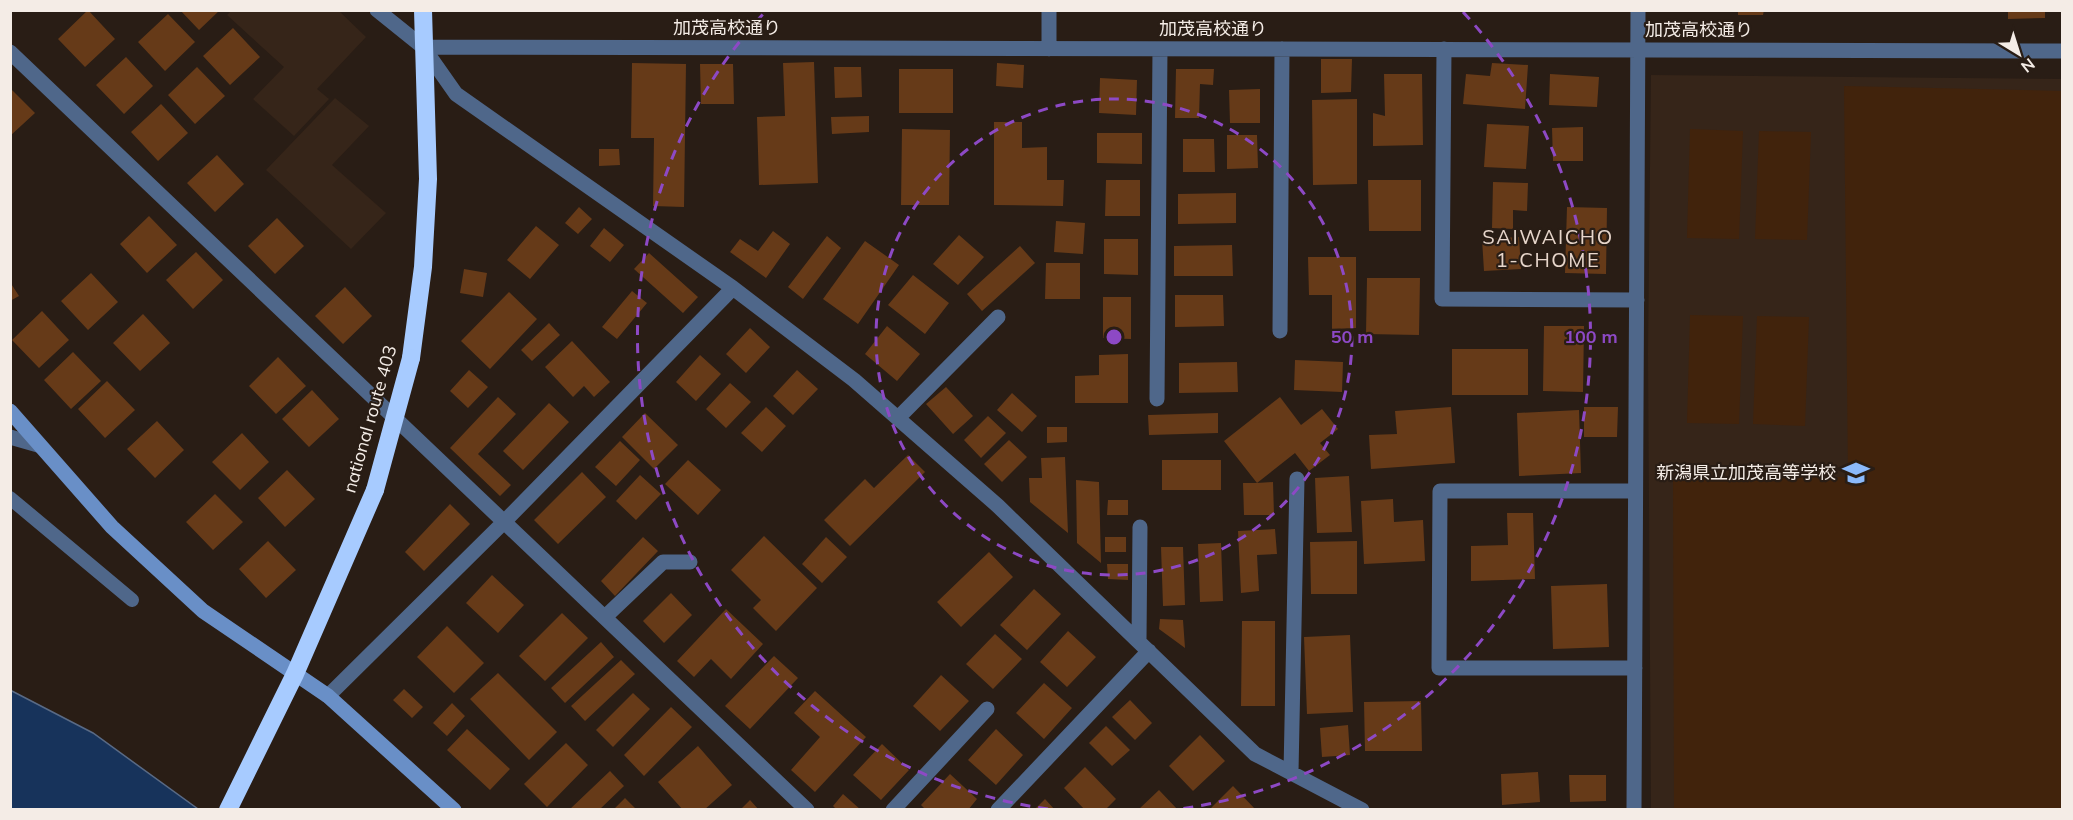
<svg xmlns="http://www.w3.org/2000/svg" width="2073" height="820" font-family="Mulish,'Noto Sans JP',sans-serif">
	<style>
		.built { fill: #362519 }
		.green { fill: #41230c }
		.water { fill: #17335b; stroke: #596a85; stroke-width: 1.5 }
		.building { fill: #663a18 }
		.lines { fill: none; stroke-linecap: round; stroke-linejoin: round }
		.lane { stroke: #4f678a; stroke-width: 14 }
		.street { stroke: #4f678a; stroke-width: 15 }
		.secondary { stroke: #698fc7; stroke-width: 15 }
		.highway { stroke: #a7cbff; stroke-width: 18 }
		.highway-bridge { stroke: #a7cbff; stroke-width: 18 }
		.ring { fill: none; stroke: #8d49c5; stroke-width: 3; stroke-dasharray: 10 8 }
		.labels { text-anchor: middle; stroke-width: 4.5; stroke-linejoin: round; paint-order: stroke }
		.street-label { font-size: 18px; fill: #f4ece6; stroke: #291d15 }
		.poi-label { font-size: 18px; fill: #f4ece6; stroke: #291d15; text-anchor: end }
		.neighbourhood-label { font-size: 20px; letter-spacing: 1.5px; fill: #e7d6cb; stroke: #291d15 }
		.centre { fill: #8d49c5; stroke: #291d15; stroke-width: 3 }
		.ring-label { font-size: 18px; text-anchor: middle; font-weight: bold; fill: #8d49c5; stroke: #291d15; stroke-width: 4.5; stroke-linejoin: round; paint-order: stroke }
	</style>
	<rect width="100%" height="100%" fill="#291d15"/>
	<path class="built" d="M232,10L339,11L366,37L317,89L329,99L294,136L253,99L284,67L227,15Z
		M1651,75L2062,79V809L1651,810L1648,354Z
		M335,98L369,126L332,165L386,213L351,249L266,170Z"/>
	<path class="green" d="M1844,86L2062,91V809H1674L1673,477H1848Z
		M1690,129L1743,131L1739,239L1687,238Z
		M1759,131L1811,132L1807,240L1755,239Z
		M1690,315L1743,316L1739,424L1687,423Z
		M1757,316L1809,317L1805,426L1753,424Z"/>
	<path class="water" d="M10,690L93,733L198,809H11Z"/>
	<path class="building" d="M88,10L115,39L85,67L58,39Z
		M180,10H220L199,30Z
		M1738,10H1764L1763,15H1738Z
		M2008,10H2045V18L2008,19Z
		M168,14L195,42L165,71L138,42Z
		M233,28L260,57L230,85L203,56Z
		M126,57L153,86L124,114L96,85Z
		M1321,59H1352L1351,92L1321,93Z
		M814,62L818,183L759,185L757,117L785,116L783,63Z
		M632,63L686,64L684,207L653,206L654,138H631Z
		M997,63L1024,65L1023,88L996,86Z
		M1492,63L1528,65L1525,109L1463,104L1466,74L1490,76Z
		M700,64H733L734,104H701Z
		M197,67L225,96L195,124L168,95Z
		M834,67H861L862,97L835,98Z
		M899,69H953V113H899Z
		M1176,69H1214L1213,85L1200,84L1199,118H1175Z
		M1384,74H1422L1423,145L1373,146V113L1385,116Z
		M1550,74L1599,77L1597,107L1549,105Z
		M1100,78L1137,80L1136,115L1099,113Z
		M10,88L35,113L10,136Z
		M1260,89V123H1230L1229,90Z
		M1357,99V184L1313,185L1312,100Z
		M161,104L188,133L158,161L131,132Z
		M869,116V132L832,134L831,117Z
		M994,122H1022V148L1047,147V180H1064L1063,206L994,205Z
		M1487,124L1529,126L1526,169L1484,167Z
		M1583,127V161H1553L1552,128Z
		M902,129L950,130L949,205H901Z
		M1097,133H1142V164L1097,163Z
		M1227,135H1257L1258,168L1227,169Z
		M1183,139H1214L1215,172H1183Z
		M599,149H619L620,165L599,166Z
		M217,155L244,184L215,212L187,183Z
		M1106,180H1140V216H1105Z
		M1368,180H1421V231H1369Z
		M1493,182L1528,183L1527,211L1513,210V229L1492,228Z
		M1236,193V223L1178,224V194Z
		M579,207L592,219L578,234L565,223Z
		M1567,207L1607,208L1606,274L1565,273Z
		M149,216L177,245L147,273L120,244Z
		M277,218L304,246L275,274L248,246Z
		M1056,221L1085,223L1083,254L1054,252Z
		M536,226L559,245L530,279L507,260Z
		M604,228L624,245L610,262L590,246Z
		M773,231L790,244L766,278L730,252L740,239L758,251Z
		M959,235L984,257L958,285L933,264Z
		M827,236L841,248L803,299L788,287Z
		M1519,237L1521,269L1484,271L1482,239Z
		M1104,239H1138V275L1104,274Z
		M865,241L899,265L858,324L823,299Z
		M1232,245L1233,276H1174V246Z
		M1020,246L1035,263L982,311L967,294Z
		M196,252L223,280L193,309L166,280Z
		M649,253L698,297L683,313L634,269Z
		M1308,257H1356V328L1332,329V295H1309Z
		M1046,263H1080V299H1045Z
		M464,269L487,273L483,297L460,293Z
		M91,273L118,302L88,330L61,301Z
		M913,275L949,303L925,334L888,305Z
		M1367,278H1420L1419,335L1366,334Z
		M10,282L19,296L10,301Z
		M345,287L372,316L343,344L315,316Z
		M632,291L647,303L617,339L602,327Z
		M509,292L537,319L490,369L461,341Z
		M1175,295H1223L1224,326L1175,327Z
		M1103,297H1131V339L1103,338Z
		M42,311L69,340L39,368L12,340Z
		M143,314L170,343L140,371L113,343Z
		M549,323L560,335L532,361L521,350Z
		M887,326L920,354L897,381L865,354Z
		M1544,326H1584L1583,392L1543,391Z
		M750,328L770,347L746,373L726,354Z
		M572,341L610,382L594,397L584,386L573,397L545,367Z
		M1452,349H1528V395H1452Z
		M73,352L101,381L71,409L44,380Z
		M1128,354V403H1075V376L1099,375V355Z
		M700,355L721,374L696,401L676,382Z
		M278,357L306,386L276,414L249,386Z
		M1295,360L1343,362L1342,392L1294,390Z
		M1237,362L1238,392L1179,393V363Z
		M469,370L488,387L468,408L450,391Z
		M797,370L818,389L793,415L773,396Z
		M107,381L135,410L105,438L78,409Z
		M730,383L751,402L726,428L706,409Z
		M946,387L973,416L953,434L926,404Z
		M312,390L339,419L309,447L282,419Z
		M1012,393L1037,416L1022,432L997,410Z
		M498,397L516,414L478,454L511,485L500,496L450,448Z
		M1280,397L1301,425L1322,409L1338,429L1320,443L1330,455L1309,471L1295,453L1257,483L1273,482L1274,515H1244L1243,483H1257L1224,441Z
		M549,403L569,422L523,470L503,451Z
		M766,407L786,426L762,452L741,433Z
		M1451,407L1455,463L1371,469L1369,435L1397,434L1395,411Z
		M1584,407H1618L1617,437H1584Z
		M1579,410L1581,473L1519,476L1517,413Z
		M645,413L678,445L654,469L622,437Z
		M1218,413V433L1149,435L1148,415Z
		M988,416L1006,433L981,458L964,440Z
		M157,421L184,450L155,478L127,449Z
		M1047,427H1067V442L1047,443Z
		M242,433L269,462L240,490L212,462Z
		M1009,440L1027,457L1002,482L984,464Z
		M620,441L640,460L616,486L595,467Z
		M908,455L925,472L850,546L824,520L865,479L874,488Z
		M1065,457L1068,533L1030,502L1029,478H1042L1041,458Z
		M688,460L721,490L698,515L665,484Z
		M1162,460H1221V490H1162Z
		M287,470L315,499L285,527L258,498Z
		M582,472L606,497L558,544L534,520Z
		M640,475L661,494L636,520L616,501Z
		M1349,476L1352,532L1317,533L1315,478Z
		M1076,480L1099,482L1101,563L1077,543Z
		M215,494L243,522L213,550L186,522Z
		M1393,499L1394,522L1423,520L1425,561L1364,564L1361,501Z
		M1108,500H1128V515H1107Z
		M450,504L470,524L424,571L405,552Z
		M1507,513H1533L1535,579L1471,581V546L1508,545Z
		M1275,529L1277,554L1257,555L1259,591L1241,593L1238,531Z
		M764,536L817,588L776,631L753,608L761,600L731,570Z
		M643,537L658,551L615,596L601,581Z
		M826,537L847,557L822,583L802,564Z
		M1105,537H1126V552H1105Z
		M268,541L296,570L266,598L239,569Z
		M1357,541V594H1311L1310,542Z
		M1221,543L1223,601L1200,602L1198,544Z
		M1161,547H1183L1185,605L1163,606Z
		M989,552L1013,577L961,627L937,602Z
		M1107,564H1128V580L1108,579Z
		M492,575L524,605L498,633L466,603Z
		M1607,584L1609,647L1553,649L1551,586Z
		M1034,589L1061,614L1027,650L1000,625Z
		M671,593L692,615L664,643L643,621Z
		M726,609L763,644L731,679L711,659L694,677L677,661Z
		M562,613L588,638L545,681L519,656Z
		M1160,619L1183,620L1185,648L1159,629Z
		M1242,621H1275V706H1241Z
		M447,626L484,663L454,693L417,657Z
		M1068,631L1096,657L1067,687L1040,662Z
		M995,634L1022,659L993,689L966,664Z
		M1350,635L1353,712L1307,714L1304,637Z
		M601,642L614,657L565,703L551,688Z
		M774,656L798,678L750,729L725,706Z
		M621,660L635,674L585,721L571,706Z
		M498,673L557,732L529,760L470,699Z
		M941,675L969,701L940,731L913,706Z
		M1044,683L1072,708L1044,739L1016,713Z
		M404,689L423,707L412,718L393,700Z
		M815,691L866,737L815,792L791,770L820,737L794,713Z
		M633,693L650,709L613,747L596,730Z
		M1130,700L1152,723L1135,740L1112,717Z
		M1421,701L1422,751H1365L1364,702Z
		M452,703L465,716L447,736L433,723Z
		M671,707L692,727L644,776L624,755Z
		M1348,725L1350,755L1322,757L1320,728Z
		M1106,726L1130,750L1112,766L1089,743Z
		M467,729L510,769L490,790L447,750Z
		M996,729L1023,755L996,785L968,760Z
		M1200,735L1225,761L1193,791L1169,766Z
		M566,743L588,765L547,807L524,784Z
		M882,744L909,770L881,800L853,775Z
		M698,746L732,785L704,810H683L658,782Z
		M1085,767L1116,799L1105,810H1085L1064,788Z
		M610,771L624,786L599,810H569Z
		M1538,772L1540,802L1502,805L1501,774Z
		M950,774L977,799L968,810H926L921,805Z
		M1569,775H1606V801L1570,802Z
		M1233,786L1256,810H1209Z
		M1159,790L1178,810H1138Z
		M843,794L861,810H837L833,806Z
		M625,798L637,810H613Z
		M1045,799L1055,810H1034Z
		M750,800L759,810H740Z"/>
	<g class="lines">
		<path class="lane" d="M10,498L132,600"/>
		<path class="street" d="M377,10L423,47L456,94L733,288L854,380L998,506L1255,754L1362,810
			M423,47L2062,51
			M1049,49V10
			M1444,49L1442,299L1637,300
			M10,52L807,810
			M1280,331L1282,49
			M1157,399L1160,49
			M898,418L998,317
			M10,437L38,445
			M605,617L663,562H690
			M1139,640L1140,527
			M1635,668H1439L1440,491H1635
			M328,696L504,522L733,288
			M1291,772L1297,479
			M893,810L987,709
			M998,810L1149,651
			M1634,810L1638,10"/>
		<path class="secondary" d="M10,411L112,527L203,611L328,696L454,810"/>
		<path class="highway" d="M411,358L423,267L428,179L423,10
			M228,810L295,674L375,490"/>
		<path class="highway-bridge" d="M375,490L411,358"/>
	</g>
	<g class="ring">
		<circle cx="1114" cy="337" r="238"/>
		<path d="M1048 809A477 477 0 0 1 765 12M1463 12A477 477 0 0 1 1180 809"/>
	</g>
	<defs>
		<symbol id="school-bare" viewBox="-9 -9 18 18"><path d="M0-5L7-2L0 1L-7-2ZM-4 1L0 2.5L4 1V4Q0 6-4 4Z" fill="#8bbafc" stroke="#291d15" stroke-width="2.5" paint-order="stroke"/></symbol>
	</defs>
	<g fill-rule="evenodd">
		<use href="#school-bare" x="1837" y="454" width="38" height="38"/>
	</g>
	<g class="labels">
		<g class="street-label">
			<text x="727" y="34">加茂高校通り</text>
			<text x="1213" y="35">加茂高校通り</text>
			<text x="1699" y="36">加茂高校通り</text>
			<text transform="translate(370 419) rotate(-74)" y="6">national route 403</text>
		</g>
		<g class="poi-label">
			<text x="1836" y="479">新潟県立加茂高等学校</text>
		</g>
		<g class="neighbourhood-label">
			<text x="1548" y="244">SAIWAICHO<tspan x="1548" dy="23">1-CHOME</tspan></text>
		</g>
	</g>
	<circle cx="1114" cy="337" r="9" class="centre"/>
	<g class="ring-label">
		<text x="1352" y="343">50 m</text>
		<text x="1591" y="343">100 m</text>
	</g>
	<rect width="2073" height="820" fill="none" stroke="#f4ece6" stroke-width="24"/>
	<g transform="translate(2019 54) rotate(142)" stroke="#291d15" stroke-width="4.5" paint-order="stroke">
	<path d="M0-4.5L10 22L0 15L-10 22Z" fill="#f4ece6"/>
	<text y="-9" font-size="16" font-weight="bold" text-anchor="middle" fill="#f4ece6">N</text>
	</g>
</svg>
